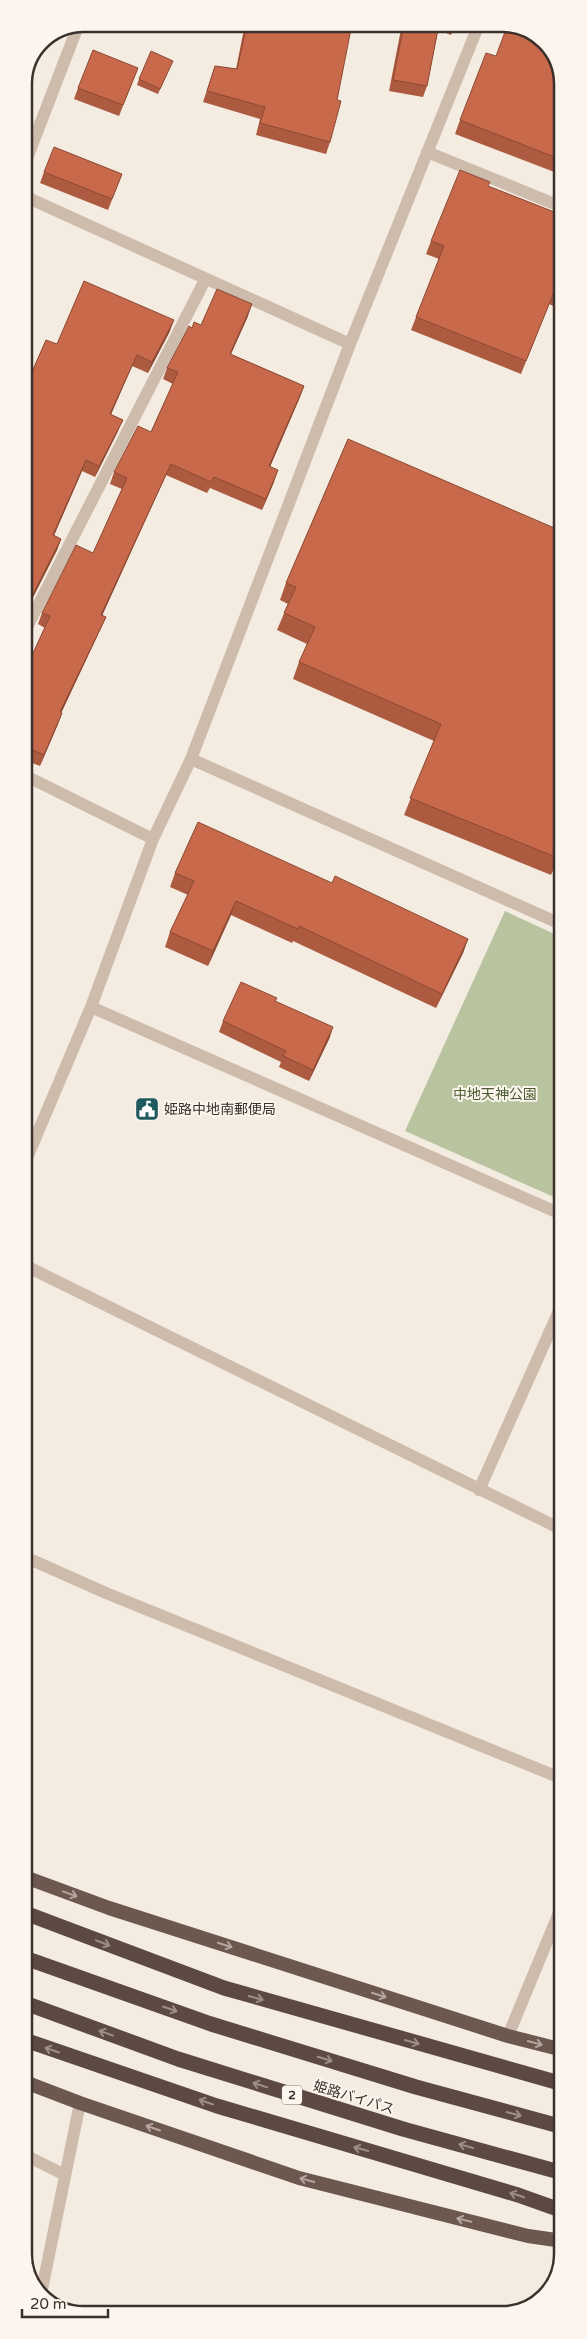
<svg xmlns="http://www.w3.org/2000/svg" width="587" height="2339" font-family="'Varela Round','Noto Sans JP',sans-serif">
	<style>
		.green { fill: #b8c4a0 }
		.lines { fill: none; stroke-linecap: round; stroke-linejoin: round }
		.minor { stroke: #cdbbac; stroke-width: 12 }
		.trunk { stroke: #6c584f; stroke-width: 14 }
		.motorway { stroke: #5c4a42; stroke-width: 15 }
		.wall { fill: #ac5a40 }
		.shaded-wall { fill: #8c4a34 }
		.building { fill: #c8694b; stroke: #8c4a34 }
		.oneway { stroke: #b4a69e }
		.oneway2 { stroke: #9c8e87 }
		.labels { text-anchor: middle; stroke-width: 4; stroke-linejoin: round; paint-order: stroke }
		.shield { fill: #fbf5ee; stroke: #756b66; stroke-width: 1 }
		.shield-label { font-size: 12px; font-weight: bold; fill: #3b302b }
		.park-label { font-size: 14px; fill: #4a5a2e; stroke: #fbf5ee }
		.poi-label { font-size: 14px; fill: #3b302b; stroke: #fbf5ee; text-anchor: start }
		.street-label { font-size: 14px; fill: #3b302b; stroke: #fbf5ee }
		.rim { fill: none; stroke: #3b302b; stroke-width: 2.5 }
	</style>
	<rect width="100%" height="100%" fill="#f4ebe1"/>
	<path class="green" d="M505,911L563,938V1201L405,1131Z"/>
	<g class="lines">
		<path class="minor" d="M427,152L562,207
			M24,166L78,26
			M24,196L350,344
			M24,633L205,280
			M191,759L563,925
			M24,775L153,839
			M91,1007L563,1215
			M24,1165L91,1007L153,839L191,759L350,344L479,24
			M24,1265L563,1530
			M479,1490L563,1302
			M25,1557L106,1593L563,1779
			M508,2036L563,1903
			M25,2155L65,2175
			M41,2294L80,2103"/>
		<path class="trunk" d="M25,1877L109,1908L508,2036L563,2050
			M25,2082L80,2103L299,2178L528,2236L563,2241"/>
		<path class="motorway" d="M25,1913L224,1988L563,2084
			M25,1958L211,2024L416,2087L563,2127
			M25,2003L178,2059L403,2129L563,2173
			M25,2040L217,2106L518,2195L563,2211"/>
	</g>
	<path class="wall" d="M155,24H171L169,29Z
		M245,24H360L357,33L350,30L337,100L330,142L326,154L256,135L260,119L203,102L215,66L236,69Z
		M402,24H456L451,35L438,30L427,86L423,97L389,91Z
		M496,56L562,159L557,173L455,134L460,120Z
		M170,66L158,94L137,85L139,79Z
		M138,68L119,116L74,99L78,88Z
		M44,172L122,174L108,210L40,183Z
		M488,186L562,215V310L549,304L521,374L411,330L439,259L426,254L431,241Z
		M248,316L231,354L304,386L300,397L270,467L274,482L262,510L210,488L207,493L166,475L102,615L106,617L101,628L61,713H62L58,724L40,766L24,760V673L45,628L38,624L42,613L93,553L122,489L110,484L114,472L151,432L173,384L163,379L167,368L192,328L201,325Z
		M170,331L148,373L132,366L111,414L118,431L95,477L82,471L54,535L61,539L57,550L24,615V390L57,344Z
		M348,439L563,848L551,875L404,815L434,741L293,679L299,662L307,644L277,630L288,604L280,600L286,583Z
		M175,873L332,883L468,939L463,953L436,1008L293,941L292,943L231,915L208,966L165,947L170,932L188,895L170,887Z
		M276,1001L330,1037L309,1081L279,1067L281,1062L219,1032L223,1021Z"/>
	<path class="shaded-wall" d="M252,304L248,316L226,365L230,354Z
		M174,320L170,331L148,373L152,362Z
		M137,355L132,366L106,426L110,414Z
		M304,386L300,397L265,478L269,466Z
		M123,420L118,431L95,477L99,466Z
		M86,460L82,471L49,547L53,535Z
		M171,464L166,475L97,627L101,615Z
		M278,470L274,482L262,510L266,499Z
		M61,539L57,550L24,615L27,606Z
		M106,617L101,628L56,724L60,712Z
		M62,713L58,724L40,766L44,755Z
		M563,846V848L551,875L558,858Z
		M236,901L231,915L208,966L213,951Z
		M468,939L463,953L436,1008L442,994Z
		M333,1027L330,1037L309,1081L313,1070Z"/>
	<path class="building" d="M247,24H352L337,100L341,101L330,142L260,123L265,107L207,91L215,66L237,69Z
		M404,24H439L427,86L393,80Z
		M508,24L543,39L562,73V160L460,120L486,53L496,56Z
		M93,50L138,68L123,105L78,88Z
		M151,51L173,61L160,89L139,79Z
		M54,147L122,174L112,199L44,172Z
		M460,170L490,182L488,186L562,215V295L554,292L526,361L416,317L444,246L431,241Z
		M84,281L174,320L152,362L137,355L110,414L123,420L99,466L86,460L53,535L61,539L27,606L24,605V390L46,340L57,344Z
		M217,289L252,304L230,354L304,386L269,466L278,470L266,499L214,477L211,482L171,464L101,615L106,617L60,712L62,713L44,755L24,746V673L50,616L42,613L76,545L93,553L127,478L114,472L138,426L151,432L178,372L167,368L189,326L192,328L194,322L201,325Z
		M348,439L559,530L562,523L563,846L558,858L410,798L441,724L299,662L315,627L284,613L296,587L286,583Z
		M198,822L332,883L335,876L468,939L442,994L299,926L298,929L236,901L213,951L170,932L194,881L175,873Z
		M241,982L277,998L275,1001L333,1027L313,1070L283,1056L286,1051L223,1021Z"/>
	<defs><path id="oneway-shaft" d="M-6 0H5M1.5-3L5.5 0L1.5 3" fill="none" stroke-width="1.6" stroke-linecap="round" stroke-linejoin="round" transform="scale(1.25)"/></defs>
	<g class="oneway">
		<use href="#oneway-shaft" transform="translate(70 1894) rotate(20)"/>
		<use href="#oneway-shaft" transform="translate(225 1945) rotate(18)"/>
		<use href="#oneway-shaft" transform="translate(379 1995) rotate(18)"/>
		<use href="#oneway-shaft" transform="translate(535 2043) rotate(15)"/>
		<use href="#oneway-shaft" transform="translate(153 2128) rotate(-161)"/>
		<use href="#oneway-shaft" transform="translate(307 2180) rotate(-165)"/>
		<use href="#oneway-shaft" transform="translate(464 2220) rotate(-166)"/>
	</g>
	<g class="oneway2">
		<use href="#oneway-shaft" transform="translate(103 1943) rotate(21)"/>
		<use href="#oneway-shaft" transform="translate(256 1998) rotate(16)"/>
		<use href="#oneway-shaft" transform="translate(170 2009) rotate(19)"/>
		<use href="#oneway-shaft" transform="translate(106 2033) rotate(-160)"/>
		<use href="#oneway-shaft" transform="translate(412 2042) rotate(16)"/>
		<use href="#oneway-shaft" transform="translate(52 2050) rotate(-161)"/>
		<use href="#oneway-shaft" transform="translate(325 2059) rotate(17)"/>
		<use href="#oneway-shaft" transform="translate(260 2085) rotate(-163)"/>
		<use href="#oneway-shaft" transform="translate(206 2102) rotate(-161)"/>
		<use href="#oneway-shaft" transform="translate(514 2114) rotate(15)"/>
		<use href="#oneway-shaft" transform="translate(466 2146) rotate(-165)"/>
		<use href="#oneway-shaft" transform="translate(361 2149) rotate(-164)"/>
		<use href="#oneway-shaft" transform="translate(517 2195) rotate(-162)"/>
	</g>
	<defs>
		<symbol id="civic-square" viewBox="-11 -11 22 22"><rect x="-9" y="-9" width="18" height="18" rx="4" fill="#1f5a5e" stroke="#fbf5ee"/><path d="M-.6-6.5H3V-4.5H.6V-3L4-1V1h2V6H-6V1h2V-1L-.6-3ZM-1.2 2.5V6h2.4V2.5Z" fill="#fff"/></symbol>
	</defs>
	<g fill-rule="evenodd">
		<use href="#civic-square" x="133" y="1095" width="28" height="28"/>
	</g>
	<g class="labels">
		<rect class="shield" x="282" y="2085.5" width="20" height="19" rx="4"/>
		<g class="shield-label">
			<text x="292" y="2099">2</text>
		</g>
		<g class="park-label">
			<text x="495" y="1099">中地天神公園</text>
		</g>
		<g class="poi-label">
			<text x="164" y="1114">姫路中地南郵便局</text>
		</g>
		<g class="street-label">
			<text transform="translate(354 2097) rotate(17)" y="5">姫路バイパス</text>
		</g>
	</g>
	<path d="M0 0H587V2339H0ZM84 32H502A52 52 0 0 1 554 84V2254A52 52 0 0 1 502 2306H84A52 52 0 0 1 32 2254V84A52 52 0 0 1 84 32Z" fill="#fbf5ee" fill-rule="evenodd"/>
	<path class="rim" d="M84 32H502A52 52 0 0 1 554 84V2254A52 52 0 0 1 502 2306H84A52 52 0 0 1 32 2254V84A52 52 0 0 1 84 32Z"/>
	<path d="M22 2309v8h86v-8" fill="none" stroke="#3b302b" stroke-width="2.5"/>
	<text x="30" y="2309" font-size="15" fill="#3b302b" stroke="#fbf5ee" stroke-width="4" paint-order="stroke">20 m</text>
</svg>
